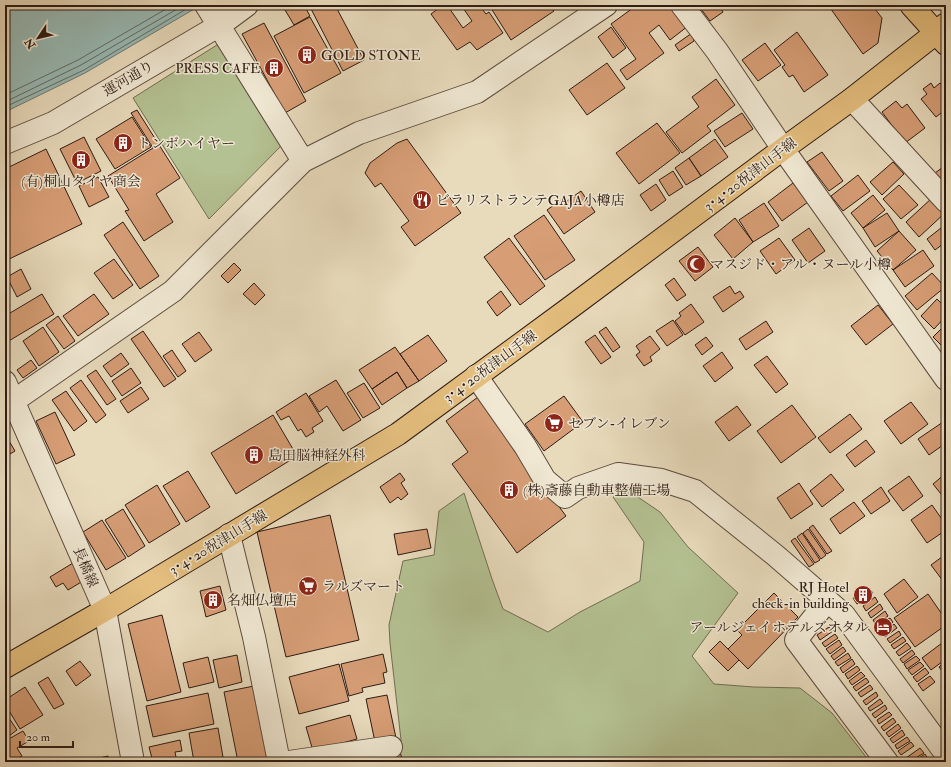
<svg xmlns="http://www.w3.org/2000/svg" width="951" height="767" font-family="'IM FELL Double Pica','Noto Serif JP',serif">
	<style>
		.green { fill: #b4c192; stroke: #716e53 }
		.water { fill: #98bab5; stroke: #6e7a75 }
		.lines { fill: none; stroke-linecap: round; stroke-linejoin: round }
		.shore { stroke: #636a64; stroke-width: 1 }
		.building { fill: #d79e76; stroke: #2e1b14 }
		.minor-casing { stroke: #5c4b3e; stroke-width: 24 }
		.major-casing { stroke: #2e1b14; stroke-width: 24 }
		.minor { stroke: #f0e8d3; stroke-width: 22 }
		.major { stroke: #e4be7e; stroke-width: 22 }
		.labels { text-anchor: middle; stroke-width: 3; stroke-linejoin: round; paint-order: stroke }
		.poi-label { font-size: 14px; fill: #2e1b14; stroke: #f0e8d3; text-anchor: start }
		.street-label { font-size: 14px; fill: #2e1b14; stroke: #f0e8d3 }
	</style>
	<rect width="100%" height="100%" fill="#e8dbbc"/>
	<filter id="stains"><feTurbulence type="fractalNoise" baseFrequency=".005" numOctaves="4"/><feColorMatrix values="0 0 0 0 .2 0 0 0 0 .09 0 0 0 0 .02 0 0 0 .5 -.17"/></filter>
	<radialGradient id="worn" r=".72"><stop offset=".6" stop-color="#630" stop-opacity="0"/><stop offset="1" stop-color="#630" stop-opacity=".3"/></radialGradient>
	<path class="green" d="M220,43L282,145L209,219L133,98Z
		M629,491L660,512L688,547L738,593L692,656L714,684L754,687L800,688L832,713L870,762H399L401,740L390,643L389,625L403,561L434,555L439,511L464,493L492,579L503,609L548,632L580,612L640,581L644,542L613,497Z"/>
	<path class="water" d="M5,5H201L85,73L5,112Z"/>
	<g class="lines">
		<path class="shore" d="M5,95L78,60L173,5
			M5,102L81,65L184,5
			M5,107L84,70L193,5"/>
	</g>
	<path class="building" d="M294,5H304L310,16L294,25L285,10Z
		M309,5H335L364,60L343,71Z
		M443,5H447L463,28L472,21L461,5H479L486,14L489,12L503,33L477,50L470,42L457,50L431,14Z
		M489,5H550L554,11L511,40Z
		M637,5H673L688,26L670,40L659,25L649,33L664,53L627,80L620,70L636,59L611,24Z
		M698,5H719L723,12L710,21Z
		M828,5H872L882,18L878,43L863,54Z
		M310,17L341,73L304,93L274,36Z
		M264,23L306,101L285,113L242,34Z
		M611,27L626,48L613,58L598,37Z
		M797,32L828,75L804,92L793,75L789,77L782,67L785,65L774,50Z
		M692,33L694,41L679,51L675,45Z
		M765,43L781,65L758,81L742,60Z
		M607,63L625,88L587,115L569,90Z
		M716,79L735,105L707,126L711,131L682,153L666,132L699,107L692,97Z
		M931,83L934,88L940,83L946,90V95L944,96L946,98V109L936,117L921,99L927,94L923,89Z
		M896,101L902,108L907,104L925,128L905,143L882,112Z
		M137,110L180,178L156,194L173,222L144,241L125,211L129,210L108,176L153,148L131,113Z
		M742,113L753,129L725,147L714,131Z
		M132,117L151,147L115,169L96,139Z
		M657,123L680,153L639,184L616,153Z
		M84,137L101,171L77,183L60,149Z
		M407,139L461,213L415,246L401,227L409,221L381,183L375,187L365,173L370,163L397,143Z
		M715,139L728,157L701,176L689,158Z
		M46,149L82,224L5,261V169Z
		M822,152L843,181L829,191L807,162Z
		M689,158L701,176L686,185L675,168Z
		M893,162L904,174L882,195L870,182Z
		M946,165V186L935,173Z
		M673,171L683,187L669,196L659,180Z
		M858,175L870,191L843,211L831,196Z
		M98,177L109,197L89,207L79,186Z
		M793,183L808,202L782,221L768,202Z
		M656,184L666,200L651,211L640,195Z
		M899,185L918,205L901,219L883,199Z
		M581,191L595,212L564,234L547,210L565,197L567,201Z
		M873,195L885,210L863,228L851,213Z
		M933,197L946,212L919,237L906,222Z
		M764,203L779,226L753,242L739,220Z
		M887,213L899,231L875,247L863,228Z
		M544,215L575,260L545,280L514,236Z
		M735,218L753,242L733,259L714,235Z
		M123,222L159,276L140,289L104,235Z
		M946,224V248L943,244L935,250L927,239Z
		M809,228L825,251L808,263L792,240Z
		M899,231L916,250L893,270L877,251Z
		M509,238L545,286L520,305L484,257Z
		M779,238L795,260L776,274L760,251Z
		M698,247L713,267L695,281L679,261Z
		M923,250L934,266L905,287L893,270Z
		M114,259L133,285L113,299L94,273Z
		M234,263L241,270L228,283L221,276Z
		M21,269L31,289L17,297L7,277Z
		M932,273L945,287L917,310L905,296Z
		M674,278L686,295L677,301L665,285Z
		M254,283L265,295L255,305L243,294Z
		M730,286L735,294L740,291L744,297L723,312L713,297Z
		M501,291L511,305L497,316L487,302Z
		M42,294L54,314L7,342L5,338V316Z
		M94,294L109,314L78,336L63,316Z
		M5,296L10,306L5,308Z
		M937,299L946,308V316L934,329L921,316Z
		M691,304L704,322L685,335L675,321L681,316L679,313Z
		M878,305L893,324L866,345L851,326Z
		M58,316L75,341L64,349L46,325Z
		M673,320L683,335L667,346L656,331Z
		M766,321L773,332L746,350L739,339Z
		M946,324V350L933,337Z
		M43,327L59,352L39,366L23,341Z
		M606,327L620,347L613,352L599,332Z
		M143,331L176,379L164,387L131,339Z
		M199,332L212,350L195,362L182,344Z
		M428,335L447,361L419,381L400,354Z
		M595,335L611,357L601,364L585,342Z
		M650,336L660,349L650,357L652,361L644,366L636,355L640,352L636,346Z
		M706,337L713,346L702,355L695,345Z
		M395,347L419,381L407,388L397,372L372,389L359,370Z
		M172,350L186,371L178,377L163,356Z
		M722,352L733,368L715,382L703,366Z
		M121,353L129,364L111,377L103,366Z
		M767,356L788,384L776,393L754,365Z
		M31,360L37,368L23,378L17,370Z
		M131,368L141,383L122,396L112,381Z
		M96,370L116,399L107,405L87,376Z
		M397,372L407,388L382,405L372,389Z
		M81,380L106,415L96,423L70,388Z
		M336,380L361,420L343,431L327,406L319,412L309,396Z
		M364,383L380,408L363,418L347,393Z
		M141,387L149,399L128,413L120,401Z
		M66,391L87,421L74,431L52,400Z
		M306,393L323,421L312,428L314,432L306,437L301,429L298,431L289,416L281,420L276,412Z
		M564,396L583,422L544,451L525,424Z
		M478,397L566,516L517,553L452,464L468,452L446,421Z
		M911,402L928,424L901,444L884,421Z
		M792,405L816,437L781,463L757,431Z
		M737,406L751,425L729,441L715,422Z
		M55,412L75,455L56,464L36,421Z
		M850,414L862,429L830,453L818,438Z
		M273,415L297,456L236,494L211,453Z
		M946,420V443L929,455L918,439Z
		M5,434L15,451L5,457Z
		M866,440L875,452L855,467L846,455Z
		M188,471L210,507L186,522L163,486Z
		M400,473L405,480L401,483L408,494L401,500L398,497L390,503L380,487Z
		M831,474L844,490L822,507L810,491Z
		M945,474L946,489L941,494L933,484Z
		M909,476L923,496L903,511L888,491Z
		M799,483L813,504L791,519L777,498Z
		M157,485L180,524L149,543L125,505Z
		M881,487L890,501L871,514L862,501Z
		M854,502L865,516L840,534L830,519Z
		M932,505L946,525V530L927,543L911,520Z
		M123,509L145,546L128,557L105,520Z
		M330,515L359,640L286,657L257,532Z
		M102,520L126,558L106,570L83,532Z
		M813,525L832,551L827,554L809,528Z
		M427,529L431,548L398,555L394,534Z
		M808,529L826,555L821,559L803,533Z
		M802,533L820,560L815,563L797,537Z
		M795,538L814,564L809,567L791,541Z
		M946,554V579L943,581L931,565Z
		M73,563L83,581L68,590L63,583L56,587L50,577Z
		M904,579L918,597L897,613L884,594Z
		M220,586L226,610L206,617L200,591Z
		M868,587L873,593L857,604L853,598Z
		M774,593L798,617L748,669L728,649L742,635L737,630Z
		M928,594L946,620V625L915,647L894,618Z
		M875,597L878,602L866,611L863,606Z
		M880,604L883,609L871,618L868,613Z
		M885,611L888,616L876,625L873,620Z
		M162,615L181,692L147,701L128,624Z
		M890,618L893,622L881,631L877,626Z
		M894,624L897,628L885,637L882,633Z
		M829,627L833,631L820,640L817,635Z
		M899,631L901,635L890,643L887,639Z
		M835,634L838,638L825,647L822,643Z
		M903,637L906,641L894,649L891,645Z
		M839,640L842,645L830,654L826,649Z
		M946,640V659L931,670L922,658Z
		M720,641L739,660L728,671L709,652Z
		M907,643L911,648L899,656L896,652Z
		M843,647L846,651L834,660L831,656Z
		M912,650L915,654L903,663L900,659Z
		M848,653L851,658L838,666L835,662Z
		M383,654L387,672L383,673L385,683L362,688L363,692L349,696L341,664Z
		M237,655L242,682L219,688L213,660Z
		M916,656L920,660L907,669L904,664Z
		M208,657L214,682L189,688L183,663Z
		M852,659L855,664L843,673L840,668Z
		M80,661L91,675L76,686L66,671Z
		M946,661V676L939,667Z
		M920,662L924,666L912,675L908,670Z
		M339,664L349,701L299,714L289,677Z
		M857,666L860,670L848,679L845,674Z
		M925,668L929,673L917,682L913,677Z
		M861,672L865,676L852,685L849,681Z
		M930,676L935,682L923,691L918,684Z
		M48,677L64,704L54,709L38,683Z
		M866,678L869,682L856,691L853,687Z
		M870,685L873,689L861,697L858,693Z
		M254,686L269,757L238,762L224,692Z
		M25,687L43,715L20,729L5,704V700Z
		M876,692L878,696L866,705L863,701Z
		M208,693L214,724L153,737L146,706Z
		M387,695L396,738L375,742L366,699Z
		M880,699L883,703L870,711L868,708Z
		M885,705L887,709L875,718L872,714Z
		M5,712L17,730L9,736L5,730Z
		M889,712L892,715L879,724L877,720Z
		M350,715L357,739L313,751L306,727Z
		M893,718L896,722L884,731L881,727Z
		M898,724L901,728L889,737L886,733Z
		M218,728L223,757L208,760L209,762H194L189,733Z
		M902,730L905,735L893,743L890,739Z
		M23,731L29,741L17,748L22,756L11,762H5V741Z
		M907,737L910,741L897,749L895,745Z
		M180,740L182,751L175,752L177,762H153L149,747Z
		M911,742L914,746L901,755L898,751Z
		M399,748L402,759L392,762L389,750Z
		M920,748L924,753L909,762L906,758Z
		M925,754L928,759L924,762H913Z
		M108,756L109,762H82Z"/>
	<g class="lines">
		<defs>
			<path id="minor" d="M206,5L303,161
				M682,5L717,51L783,149L946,379
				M852,99L946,201
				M5,143L53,123L220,25L247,5
				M476,376L525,446L545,480L565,497L578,488L618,474L661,480L695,491L775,555L844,615L946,754
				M5,382L105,610L133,762
				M5,407L173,291L303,161L359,133L477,92L606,5
				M229,535L254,637L279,762
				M827,601L796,640L887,762
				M289,762L391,747"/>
			<path id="major" d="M911,5L946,44
				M5,667L105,610L398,434L567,310L783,149L852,99L936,33L946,24"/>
		</defs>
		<use href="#minor" class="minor-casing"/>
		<use href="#major" class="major-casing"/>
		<use href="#minor" class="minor"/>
		<use href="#major" class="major"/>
	</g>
	<defs>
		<symbol id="building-disc" viewBox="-11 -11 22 22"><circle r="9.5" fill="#8f2418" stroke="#f0e8d3"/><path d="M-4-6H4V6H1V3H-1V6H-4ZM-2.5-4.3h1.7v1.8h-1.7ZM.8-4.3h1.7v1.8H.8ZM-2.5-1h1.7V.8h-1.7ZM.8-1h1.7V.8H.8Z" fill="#fff"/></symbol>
		<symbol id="restaurant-disc" viewBox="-11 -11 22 22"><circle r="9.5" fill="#8f2418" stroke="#f0e8d3"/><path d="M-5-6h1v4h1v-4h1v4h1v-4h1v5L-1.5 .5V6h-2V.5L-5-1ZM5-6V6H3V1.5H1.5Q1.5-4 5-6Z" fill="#fff"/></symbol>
		<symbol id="mosque-disc" viewBox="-11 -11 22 22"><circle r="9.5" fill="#8f2418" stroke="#f0e8d3"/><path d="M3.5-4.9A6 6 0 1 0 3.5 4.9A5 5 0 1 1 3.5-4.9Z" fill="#fff"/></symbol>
		<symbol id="supermarket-disc" viewBox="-11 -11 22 22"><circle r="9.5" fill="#8f2418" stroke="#f0e8d3"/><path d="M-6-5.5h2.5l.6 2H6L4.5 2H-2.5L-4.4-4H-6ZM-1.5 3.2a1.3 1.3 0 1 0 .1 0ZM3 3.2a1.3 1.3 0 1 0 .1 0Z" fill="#fff"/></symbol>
		<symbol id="hotel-disc" viewBox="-11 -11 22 22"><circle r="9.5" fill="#8f2418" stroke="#f0e8d3"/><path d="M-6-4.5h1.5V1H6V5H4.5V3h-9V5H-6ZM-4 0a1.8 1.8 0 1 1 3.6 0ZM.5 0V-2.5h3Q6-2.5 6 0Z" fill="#fff"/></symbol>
	</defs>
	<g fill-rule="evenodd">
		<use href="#building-disc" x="296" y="44" width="22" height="22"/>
		<use href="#building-disc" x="263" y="57" width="22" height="22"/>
		<use href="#building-disc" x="112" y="132" width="22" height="22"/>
		<use href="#building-disc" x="70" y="149" width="22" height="22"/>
		<use href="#restaurant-disc" x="411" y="189" width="22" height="22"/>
		<use href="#mosque-disc" x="685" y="253" width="22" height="22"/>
		<use href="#supermarket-disc" x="543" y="412" width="22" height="22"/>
		<use href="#building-disc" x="243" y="444" width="22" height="22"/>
		<use href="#building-disc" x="498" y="479" width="22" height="22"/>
		<use href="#supermarket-disc" x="297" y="575" width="22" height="22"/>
		<use href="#building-disc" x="852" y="584" width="22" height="22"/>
		<use href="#building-disc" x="202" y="589" width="22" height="22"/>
		<use href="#hotel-disc" x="872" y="616" width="22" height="22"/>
	</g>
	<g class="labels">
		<g class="poi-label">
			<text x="321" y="60">GOLD STONE</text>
			<text x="260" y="73" text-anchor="end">PRESS CAFE</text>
			<text x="137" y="148">トンボハイヤー</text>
			<text x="81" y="186" text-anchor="middle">(有)桐山タイヤ商会</text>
			<text x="436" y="205">ビラリストランテGAJA小樽店</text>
			<text x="710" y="269">マスジド・アル・ヌール小樽</text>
			<text x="568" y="428">セブン-イレブン</text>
			<text x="268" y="460">島田脳神経外科</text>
			<text x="523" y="495">(株)斎藤自動車整備工場</text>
			<text x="322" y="591">ラルズマート</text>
			<text x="849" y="592" text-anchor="end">RJ Hotel<tspan x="849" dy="16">check-in building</tspan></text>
			<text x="227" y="605">名畑仏壇店</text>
			<text x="869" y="632" text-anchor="end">アールジェイホテルズオタル</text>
		</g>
		<g class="street-label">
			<text transform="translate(128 78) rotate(-30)" y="5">運河通り</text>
			<text transform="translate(750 174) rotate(-37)" y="5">3･4･20祝津山手線</text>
			<text transform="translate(490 366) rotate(-36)" y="5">3･4･20祝津山手線</text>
			<text transform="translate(218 542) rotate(-31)" y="5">3･4･20祝津山手線</text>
			<text transform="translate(86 567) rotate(67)" y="5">長橋線</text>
		</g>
	</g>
	<rect width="951" height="767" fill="none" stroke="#e8dbbc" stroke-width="20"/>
	<rect x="6" y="6" width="939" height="755" fill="none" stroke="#2e1b14" stroke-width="2"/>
	<rect x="10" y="10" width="931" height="747" fill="none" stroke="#2e1b14"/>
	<g transform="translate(38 38) rotate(235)" stroke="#f0e8d3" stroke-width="3" paint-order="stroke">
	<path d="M0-3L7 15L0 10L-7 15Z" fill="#2e1b14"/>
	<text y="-6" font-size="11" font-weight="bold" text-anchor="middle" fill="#2e1b14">N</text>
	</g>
	<path d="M20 741v6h53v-6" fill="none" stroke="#2e1b14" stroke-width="2"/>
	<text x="26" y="741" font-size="12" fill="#2e1b14" stroke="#f0e8d3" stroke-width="3" paint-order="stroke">20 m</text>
	<rect width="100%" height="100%" filter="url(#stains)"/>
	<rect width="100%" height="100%" fill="url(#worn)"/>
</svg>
